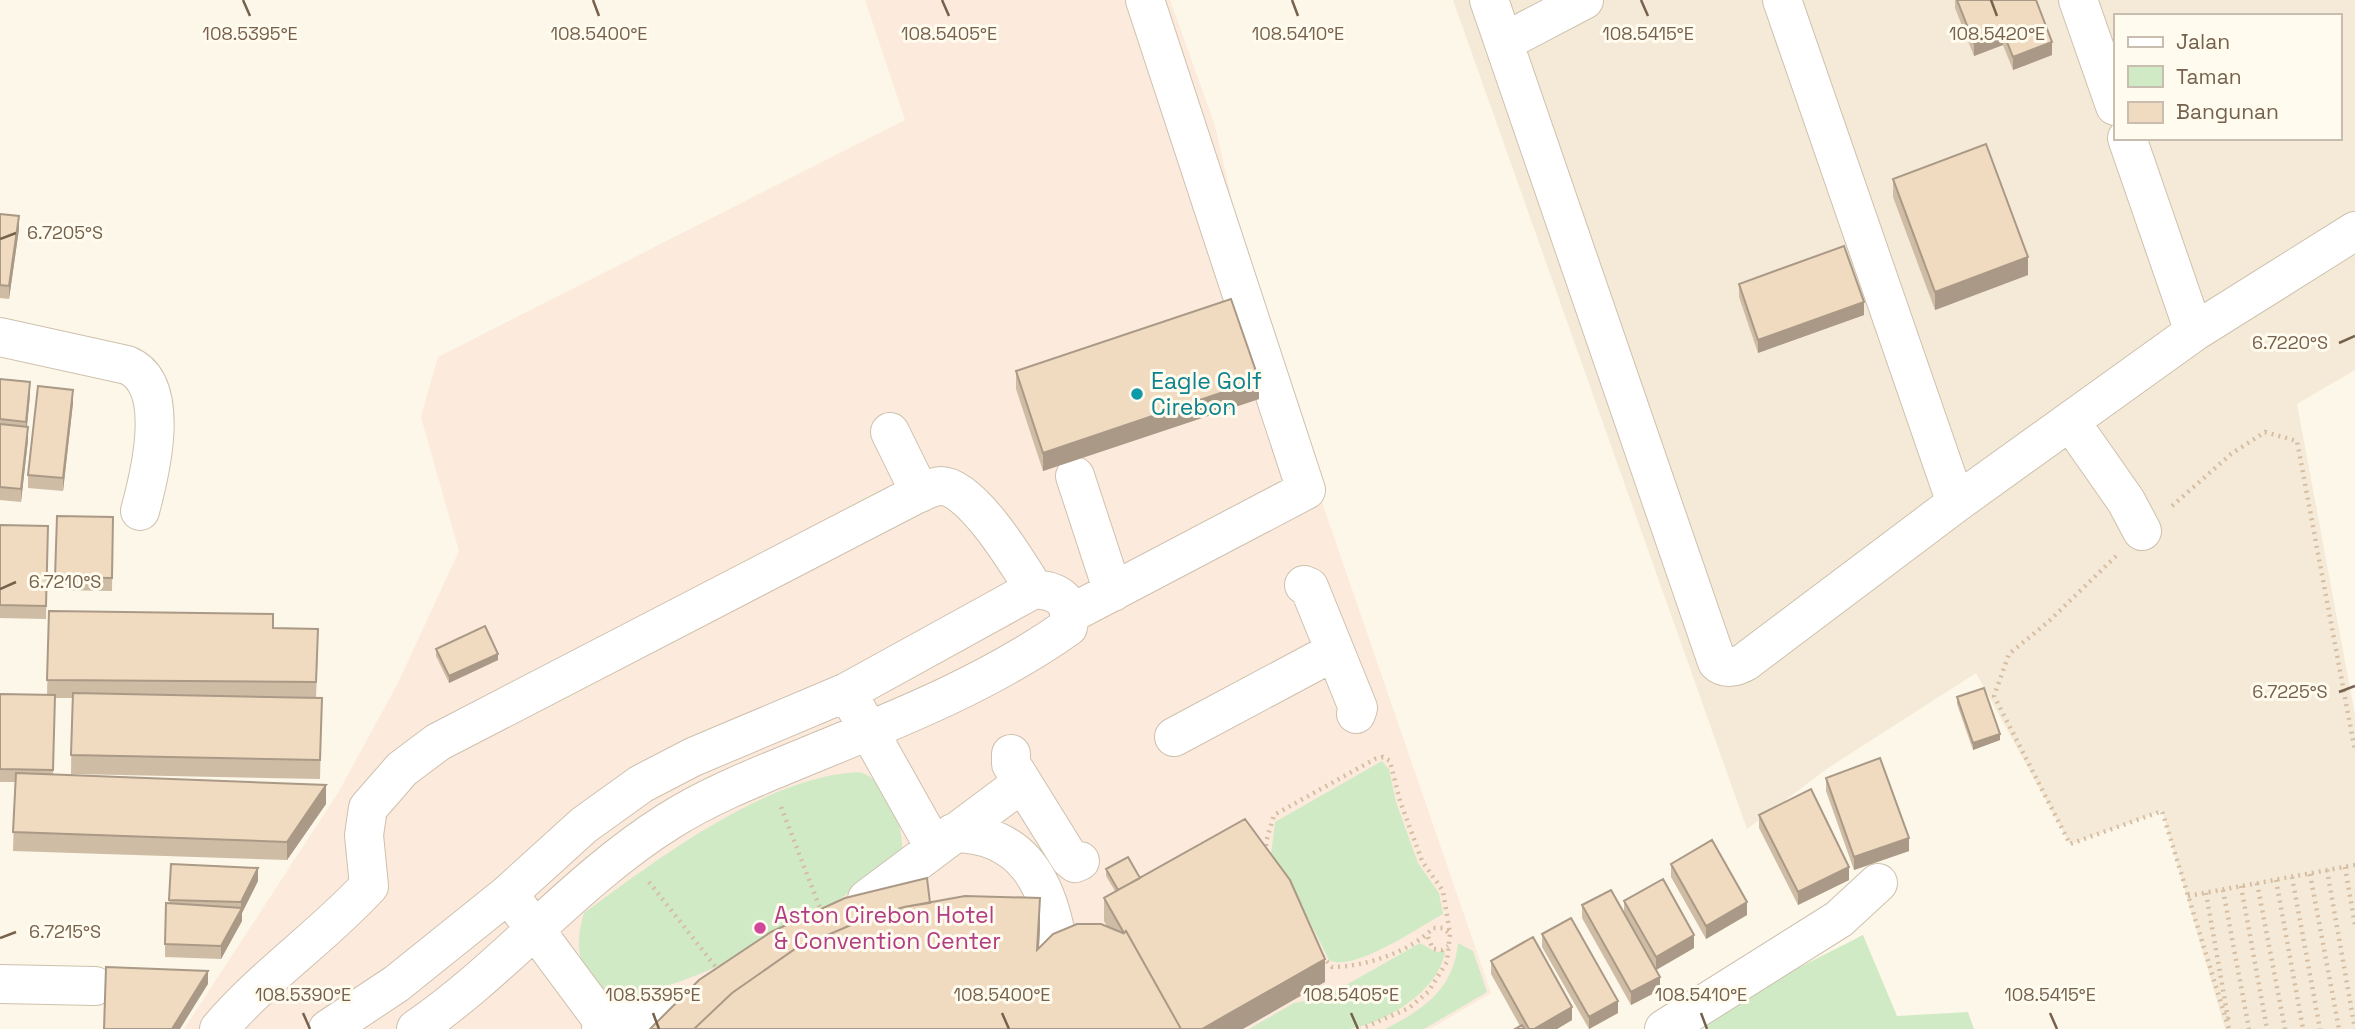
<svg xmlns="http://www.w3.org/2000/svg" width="2355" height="1029" font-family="'Space Grotesk',sans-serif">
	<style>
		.residential { fill: #f4ead7; fill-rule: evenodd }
		.commercial { fill: #fceadc }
		.green { fill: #d0eac6 }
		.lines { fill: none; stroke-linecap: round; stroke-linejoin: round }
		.minor-casing { stroke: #cec1ae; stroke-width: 40 }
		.path { stroke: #d6bea3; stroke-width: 4.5; stroke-dasharray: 2 5; stroke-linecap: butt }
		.minor { stroke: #fff; stroke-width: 38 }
		.wall { fill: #cfbca5 }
		.shaded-wall { fill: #a99986 }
		.building { fill: #f1dbc0; stroke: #a99986; stroke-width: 2 }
		.ticks { fill: none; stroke: #76614c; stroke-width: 2.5 }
		.culture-dot { fill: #0f9aa8; stroke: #fffbef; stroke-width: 2.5 }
		.hotel-dot { fill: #d1479c; stroke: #fffbef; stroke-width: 2.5 }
		.labels { text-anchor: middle; stroke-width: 6; stroke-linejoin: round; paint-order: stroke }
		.culture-label { font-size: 23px; fill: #0d838f; stroke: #fffbef; text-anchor: start }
		.hotel-label { font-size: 23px; fill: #b23c85; stroke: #fffbef; text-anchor: start }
		.ticks-label { font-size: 18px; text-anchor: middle; fill: #76614c; stroke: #fffbef; stroke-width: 6; stroke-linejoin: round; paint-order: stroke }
	</style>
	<rect width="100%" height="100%" fill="#fcf7e8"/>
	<path class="residential" d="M1453,0H2355V370L2297,404L2355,715V1029H2225L2162,811L2070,844L1976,673L1828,768L1747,829ZM2115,16H2339V138H2115Z"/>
	<path class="commercial" d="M865,0H1170L1215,126L1251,284L1325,511L1491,993L1430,1029H184L338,793L398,683L459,551L421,417L438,357L905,120Z"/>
	<path class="green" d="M1382,761L1389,769L1396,802L1418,863L1439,893L1443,914C1419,927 1353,973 1329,960L1304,910L1271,855L1275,822Z
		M859,772C888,780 903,823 902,849C845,905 742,962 666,986C653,990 638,997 625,995C612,994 600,988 592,979C575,959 577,936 584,913C657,859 767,776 859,772Z
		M1863,935L1897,1016L1968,1012L1974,1029H1708L1700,1018Z
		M1420,943L1436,952L1445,951C1440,990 1385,1024 1348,1029C1316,1029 1281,1029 1249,1029L1294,1003L1325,997Z
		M1458,943L1473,951L1487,992L1424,1029H1385C1423,1010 1454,989 1458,943Z"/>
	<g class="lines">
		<defs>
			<path id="minor" d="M1489,0L1717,662C1725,670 1736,667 1745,662L1956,503L2194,332L2355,231
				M1782,0L1956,503
				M2078,0L2115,106
				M1504,42L1584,0
				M2127,138L2194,332
				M0,337L127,365C173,384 150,474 140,511
				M2070,421L2126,501L2142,531
				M890,432L920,493
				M1075,476L1113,592
				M1304,585L1309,587L1358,708L1356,714
				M1070,614L1306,490L1145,0
				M856,708L934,847
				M1174,737L1335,651
				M1011,754V764L1070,859L1075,863L1080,861
				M953,833C1024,833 1049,885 1058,947
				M867,899L1022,783
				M519,908L605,1024
				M0,984L95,986
				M219,1029C264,976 322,937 369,886L364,835L368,808L402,769L438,742L915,495C922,492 933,486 941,486C972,486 1019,565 1034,589
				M328,1029L396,984L508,894L584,825L641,784L693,757L847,692L1034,589C1059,591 1073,600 1068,627C992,681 903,717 817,752C767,773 715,792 669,821C575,880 505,968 416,1029
				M601,1029L605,1024L678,1006
				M1664,1029L1839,919L1878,883"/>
		</defs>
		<use href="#minor" class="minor-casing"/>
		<path class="path" d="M2172,506L2231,454L2265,432L2297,441L2355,751
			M2116,556L2048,622L2009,654L1994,696L2070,844L2162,811L2229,1029
			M781,807L822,913
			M1266,853V842L1274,815L1375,759L1383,757L1390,761L1400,801L1422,861L1443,891L1450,934L1447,962L1428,992L1409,1008L1361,1029
			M2345,867L2355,925
			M2327,870L2355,1029
			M2310,874L2339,1029
			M2292,877L2320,1029
			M2276,880L2303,1029
			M649,882L719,971
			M2257,883L2285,1029
			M2241,886L2267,1029
			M2223,890L2249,1029
			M2206,893L2228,1018L2225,1019
			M2188,896L2355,865
			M1428,937L1433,949L1442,950L1448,946
			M1322,956L1332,967C1365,967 1412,951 1433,928H1443L1450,934"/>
		<use href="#minor" class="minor"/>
	</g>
	<path class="wall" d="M1955,0H2036L2052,55L2013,70L2003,45L1974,56L1955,8Z
		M1893,179L2028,275L1935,310L1893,197Z
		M0,214L19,229L9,299L0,298Z
		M1739,284L1864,315L1758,353L1739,297Z
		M1016,371L1259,399L1043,471L1016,389Z
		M0,379L30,395L27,427L28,440L21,502L0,500Z
		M73,403L63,491L28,488V475Z
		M57,516L113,517L112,591L55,590Z
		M0,525L48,526L46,619L0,618Z
		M49,611L273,628L318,648L316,698H322L320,779L71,774L72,698H55L53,774L326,804L287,860L13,851L15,782H0V694H47Z
		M436,649L498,660L449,683L436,656Z
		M1957,697L2000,740L1973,750L1957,704Z
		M1826,778L1909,851L1854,870L1826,791Z
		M1759,815L1849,880L1798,905L1759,828Z
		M171,864L258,881L242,913V921L221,959L165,957V944L169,903Z
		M1671,864L1747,915L1706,939L1671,877Z
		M1106,869L1140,878L1325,982L650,1029L930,903L1040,928L1039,949L1107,926L1104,921V898L1115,891L1106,876Z
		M1624,901L1694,948L1656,970L1660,990L1631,1005L1582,918V905L1624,913Z
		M1542,934L1618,1013L1589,1029L1542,947Z
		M1491,961L1572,1020L1557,1029H1515L1520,1026L1491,974Z"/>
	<path class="shaded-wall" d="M2003,32V45L1974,56V43Z
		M2052,42V55L2013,70V57Z
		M19,216V229L9,299V286Z
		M2028,257V275L1935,310V292Z
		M1864,302V315L1758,353V340Z
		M1259,380V399L1043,471V453Z
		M30,382V395L26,435V422Z
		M73,390V403L63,491V478Z
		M28,427V440L21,502V489Z
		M498,654V660L449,683V676Z
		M2000,734V740L1973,750V743Z
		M326,785V804L287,860V842Z
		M1909,838V851L1854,870V857Z
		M1849,867V880L1798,905V892Z
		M258,868V881L242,913V921L221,959V946L241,910V902Z
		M1040,898V928L1037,980V950Z
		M1747,902V915L1706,939V926Z
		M1694,935V948L1656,970V957Z
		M1325,959V982L1243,1029H1202Z
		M208,971V984L180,1029H172Z
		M1660,977V990L1631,1005V992Z
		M1618,1001V1013L1589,1029V1017Z
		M1572,1007V1020L1557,1029H1534Z"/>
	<path class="building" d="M1957,0H2036L2052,42L2013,57L2003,32L1974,43Z
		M1986,144L2028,257L1935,292L1893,179Z
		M0,214L19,216L9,286L0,285Z
		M1844,246L1864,302L1758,340L1739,284Z
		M1231,299L1259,380L1043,453L1016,371Z
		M0,379L30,382L26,422L0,419Z
		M38,386L73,390L63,478L28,475Z
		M0,424L28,427L21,489L0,487Z
		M57,516L113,517L112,578L55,577Z
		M0,525L48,526L46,606L0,605Z
		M49,611L273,614V628L318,629L316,682L47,680Z
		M485,626L498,654L449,676L436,649Z
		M1984,688L2000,734L1973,743L1957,697Z
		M73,693L322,698L320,760L71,755Z
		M0,694L55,695L53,770L0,769Z
		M1880,758L1909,838L1854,857L1826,778Z
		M16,773L326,785L287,842L13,832Z
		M1811,789L1849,867L1798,892L1759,815Z
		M1245,819L1290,880L1325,959L1202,1029H1181L1126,931L1124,933L1104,898Z
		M1712,840L1747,902L1706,926L1671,864Z
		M1128,857L1140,878L1118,890L1106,869Z
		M171,864L258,868L241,902L169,900Z
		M927,878L930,903L904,907L865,919L795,949L732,993L694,1029H650L699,980L771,932L845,898Z
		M1663,879L1694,935L1656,957L1624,901Z
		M1611,890L1660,977L1631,992L1582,905Z
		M965,896L1040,898L1037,950L1053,934L1077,924H1101L1123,933L1126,931L1181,1029H694L732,993L795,949L865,919L904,907Z
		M166,903L242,908L221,946L165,944Z
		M1571,918L1618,1001L1589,1017L1542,934Z
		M1533,937L1572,1007L1534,1029H1529L1491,961Z
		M106,967L208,971L172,1029H104Z
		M1522,1025L1525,1029H1515Z"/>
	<path class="ticks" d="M243,0L250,16M593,0L599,16M942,0L949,16M1292,0L1298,16M1641,0L1648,16M1991,0L1997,16M0,239L16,233M2339,343L2355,336M0,589L16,582M2339,692L2355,686M0,938L16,932M303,1013L310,1029M653,1013L659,1029M1002,1013L1009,1029M1351,1013L1358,1029M1701,1013L1707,1029M2050,1013L2057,1029"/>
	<circle class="culture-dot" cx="1137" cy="394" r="7"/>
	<circle class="hotel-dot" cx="760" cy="928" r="7"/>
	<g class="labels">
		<g class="culture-label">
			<text x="1151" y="389">Eagle Golf<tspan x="1151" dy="26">Cirebon</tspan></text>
		</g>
		<g class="hotel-label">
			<text x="774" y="923">Aston Cirebon Hotel<tspan x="774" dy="26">&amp; Convention Center</tspan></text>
		</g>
	</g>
	<g class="ticks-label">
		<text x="250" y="40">108.5395°E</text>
		<text x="599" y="40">108.5400°E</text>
		<text x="949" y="40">108.5405°E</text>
		<text x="1298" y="40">108.5410°E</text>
		<text x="1648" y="40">108.5415°E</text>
		<text x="1997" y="40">108.5420°E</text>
		<text x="65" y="239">6.7205°S</text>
		<text x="2290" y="349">6.7220°S</text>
		<text x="65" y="588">6.7210°S</text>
		<text x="2290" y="698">6.7225°S</text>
		<text x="65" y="938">6.7215°S</text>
		<text x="303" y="1001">108.5390°E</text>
		<text x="653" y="1001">108.5395°E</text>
		<text x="1002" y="1001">108.5400°E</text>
		<text x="1351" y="1001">108.5405°E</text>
		<text x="1701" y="1001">108.5410°E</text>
		<text x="2050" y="1001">108.5415°E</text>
	</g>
	<rect x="2114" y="14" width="228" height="126" fill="#fffbef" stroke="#c8bdae" stroke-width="2"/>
	<rect x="2128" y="37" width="35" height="10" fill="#ffffff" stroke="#c8bdae" stroke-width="2"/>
	<text x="2176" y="49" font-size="21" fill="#76614c">Jalan</text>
	<rect x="2128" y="66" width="35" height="21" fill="#d0eac6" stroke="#c8bdae" stroke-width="2"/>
	<text x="2176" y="84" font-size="21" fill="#76614c">Taman</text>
	<rect x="2128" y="102" width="35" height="21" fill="#f1dbc0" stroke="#c8bdae" stroke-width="2"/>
	<text x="2176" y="119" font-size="21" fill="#76614c">Bangunan</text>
</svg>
